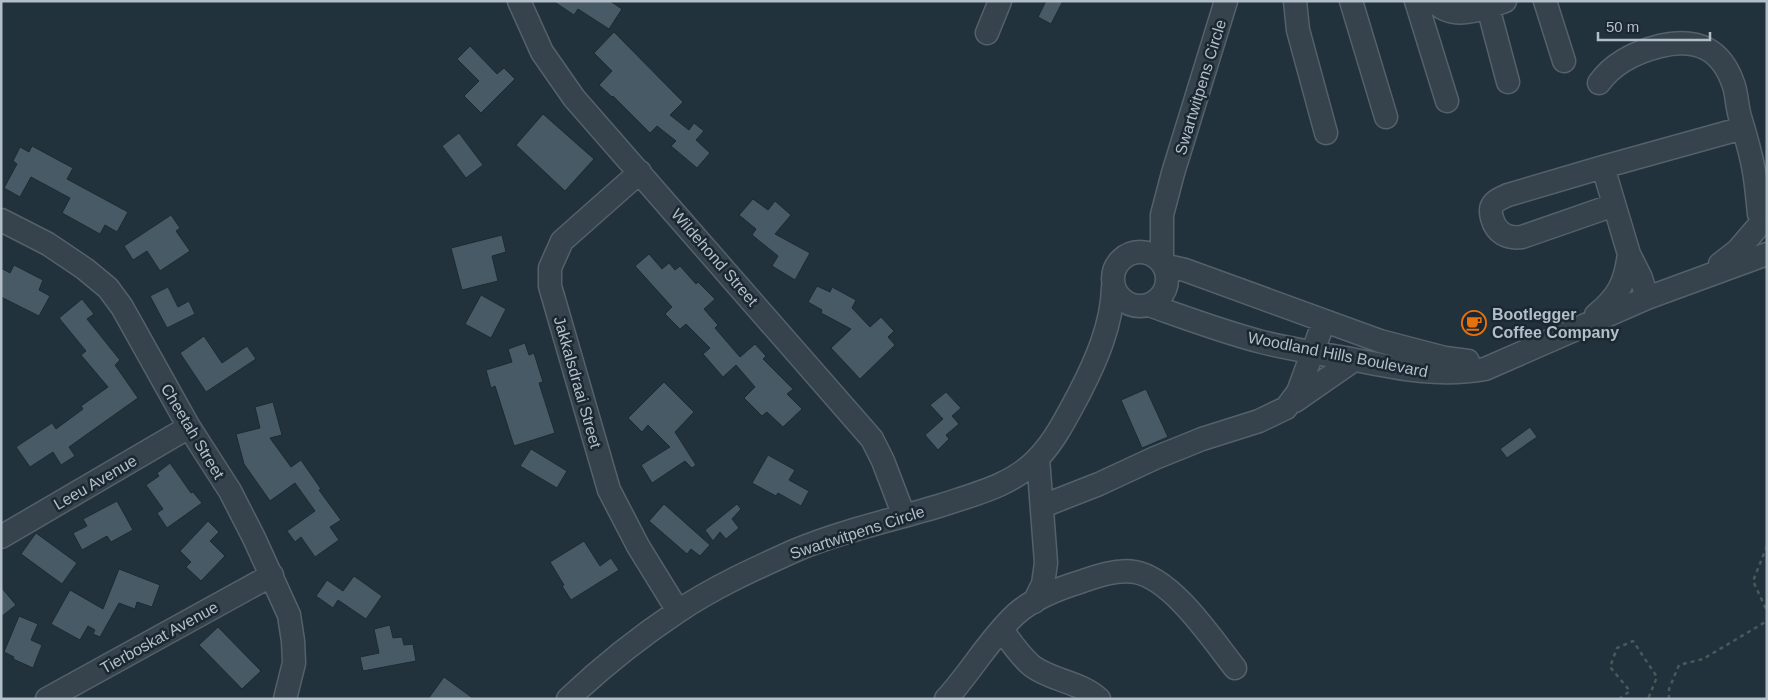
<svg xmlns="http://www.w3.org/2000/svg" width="1768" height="700" font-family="Arial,sans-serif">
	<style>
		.building { fill: #485a65; stroke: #1d2a33 }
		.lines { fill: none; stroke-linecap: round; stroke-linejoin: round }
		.minor-casing { stroke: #54616a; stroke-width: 25 }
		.path { stroke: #445b5a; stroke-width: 2.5; stroke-dasharray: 4 4; stroke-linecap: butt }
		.minor { stroke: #36434c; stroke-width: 22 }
		.labels { text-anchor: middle; stroke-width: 5; stroke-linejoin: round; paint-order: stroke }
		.street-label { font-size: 16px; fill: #b2bec8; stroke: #1b2831 }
		.poi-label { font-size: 16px; font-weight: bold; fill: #b2bec8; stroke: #1b2831; text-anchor: start }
	</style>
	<rect width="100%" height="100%" fill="#22323c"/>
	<path class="building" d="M553,1H610L622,9L609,29L578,9L574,15Z
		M1046,1H1063L1051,24L1038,17Z
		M614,32L683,102L670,115L689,130L694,123L704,131L696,140L710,153L697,168L671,146L676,141L657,126L650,133L613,96L612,97L599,85L612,71L594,53Z
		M470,46L497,74L504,68L515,79L481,113L464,96L479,81L457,59Z
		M543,114L594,159L565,191L516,145Z
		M459,133L483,165L466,178L442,146Z
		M32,146L73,168L67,179L128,212L117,232L105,225L100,234L62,213L70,198L31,177L20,197L4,188L17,164L13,161L20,147L29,152Z
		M753,199L768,210L775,201L791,215L775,234L810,253L795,280L772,266L778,256L752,235L756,229L739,215Z
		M171,215L180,228L176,231L190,251L160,271L147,251L133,260L124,246Z
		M502,235L506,252L492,256L498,281L462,290L451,248Z
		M649,254L662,269L669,263L675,270L680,266L696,284L698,282L715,299L704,309L718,325L715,328L740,357L755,344L766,356L763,359L793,389L787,394L802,409L783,427L767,412L762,416L744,398L755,387L736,365L723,377L703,354L710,348L686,324L680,329L665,314L672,307L635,266Z
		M14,265L43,280L39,290L50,296L39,316L1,297V268L10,273Z
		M817,286L830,292L832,287L856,300L852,308L870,327L881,317L894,331L888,337L895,345L860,379L831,348L851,329L821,313L822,310L808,302Z
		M168,287L178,307L189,301L195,314L167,328L150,296Z
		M481,295L506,309L491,338L465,324Z
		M82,299L94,314L87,319L120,360L115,365L138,398L69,447L75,456L61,465L53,452L30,467L16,447L52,423L56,429L83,409L81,406L108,387L81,355L86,351L59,318Z
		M204,336L222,363L247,346L256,359L206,392L180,353Z
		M525,343L529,355L534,353L543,382L539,383L555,433L514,446L495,386L491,388L486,370L512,362L508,349Z
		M664,382L694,412L675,432L696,465L692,468L685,461L652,483L641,465L670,447L648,425L642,432L628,418Z
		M1146,389L1168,437L1142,448L1121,400Z
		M946,392L961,408L952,416L959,424L946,435L949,439L938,450L925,435L943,419L930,405Z
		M273,402L282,435L270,438L291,467L301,460L321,489L319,490L341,520L330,527L339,540L315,557L301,537L295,542L287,531L315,511L295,483L270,501L244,464L236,434L260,428L255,407Z
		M1530,427L1537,437L1507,458L1500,449Z
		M531,449L567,471L557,488L520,466Z
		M768,455L795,470L789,480L809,491L801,506L778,493L776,496L752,483Z
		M170,463L191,493L193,492L202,503L167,528L157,513L163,509L146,485L159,476L157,473Z
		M117,501L133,530L111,542L107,536L82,550L73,533L87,526L83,519Z
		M664,504L710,545L700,556L691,549L687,554L649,521Z
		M737,504L741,509L732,519L739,528L726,539L720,532L713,541L705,530Z
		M208,521L219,532L210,541L225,556L201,581L186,567L191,562L180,551Z
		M36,533L77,563L62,584L21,554Z
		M584,541L600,566L611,558L619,570L571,600L562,586L564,585L550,562Z
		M119,569L160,585L152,607L137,602L135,609L119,603L100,637L93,634L95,630L88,626L80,640L51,624L70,590L103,609Z
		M354,576L382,596L366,619L338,600L333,608L316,596L327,580L343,591Z
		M1,587L16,605L1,617Z
		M19,616L38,624L31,640L42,645L33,668L13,659L14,657L4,652Z
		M390,625L393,638L402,637L404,645L413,644L416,661L363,671L360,657L379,653L374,629Z
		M218,627L261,671L242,689L199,645Z
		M444,677L474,699H428Z"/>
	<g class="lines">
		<defs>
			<path id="minor" d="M519,1L542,52L574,98L872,439L883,461L904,516
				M1295,1L1298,30L1326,133
				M1351,1L1386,117
				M1416,1L1447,101
				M1434,1C1453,22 1483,9 1505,1
				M1545,1L1564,61
				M1488,7L1508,82
				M987,33L1000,1
				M1599,83C1614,62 1636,52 1660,46C1697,37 1722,49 1734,86C1737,96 1737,107 1740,117C1744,130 1748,144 1751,157C1756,176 1757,196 1759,214
				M1603,167L1629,254L1641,278L1647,298
				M640,172L562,241L550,268V286L609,490L638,546L678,611
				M1614,205L1522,237C1507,239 1496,233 1492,218C1491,214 1490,209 1492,206C1495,200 1502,198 1508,195L1603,167L1743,128
				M1,220L48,244L85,269L108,288L122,307L189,427L230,491L254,538L289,615L293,641L294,663L285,699
				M1113 279a27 27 0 1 1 54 0a27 27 0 1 1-54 0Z
				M1162,262V215L1173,173L1226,1
				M1720,264L1738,250L1756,229
				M1163,265L1185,270L1380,341L1445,358L1468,361
				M1149,305C1186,318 1223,332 1262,342C1293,350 1325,354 1356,360C1399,369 1441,377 1485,369L1647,298L1767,254
				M1596,315C1619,296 1625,283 1629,254
				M1295,401L1354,360
				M1043,506L1099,484L1155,458L1202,439L1259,421L1286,408L1298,392L1324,321
				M1,537L189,427
				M1034,602L1043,584L1046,563L1038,458
				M1002,630C1011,642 1020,656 1032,666C1052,681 1081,682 1099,699
				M47,699L272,575
				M568,699C602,667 638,638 677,612C714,587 754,569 794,551C841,531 893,520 942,505C975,494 1014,485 1039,457C1056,439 1067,416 1079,394C1096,361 1112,325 1113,287
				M946,699C971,672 989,639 1016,614C1034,598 1057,589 1080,582C1097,576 1117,569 1135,572C1173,579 1212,639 1235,668"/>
		</defs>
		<use href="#minor" class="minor-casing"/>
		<path class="path" d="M1767,546L1753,581L1767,611
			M1619,699L1630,691L1610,667L1617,648L1633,641L1657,677L1648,699
			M1669,699V689L1679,665L1703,659L1767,621"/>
		<use href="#minor" class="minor"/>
	</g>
	<defs>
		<symbol id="cafe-ring" viewBox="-11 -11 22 22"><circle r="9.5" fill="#1b2831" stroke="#e8710a" stroke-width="1.5"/><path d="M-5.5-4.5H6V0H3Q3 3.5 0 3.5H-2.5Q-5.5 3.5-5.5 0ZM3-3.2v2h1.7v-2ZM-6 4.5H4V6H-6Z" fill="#e8710a"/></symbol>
	</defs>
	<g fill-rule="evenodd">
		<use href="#cafe-ring" x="1460" y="309" width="28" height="28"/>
	</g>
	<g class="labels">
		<g class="street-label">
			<text transform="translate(1200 87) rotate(-73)" y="6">Swartwitpens Circle</text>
			<text transform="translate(715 257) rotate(49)" y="6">Wildehond Street</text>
			<text transform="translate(1338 354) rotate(11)" y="6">Woodland Hills Boulevard</text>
			<text transform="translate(578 382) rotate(74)" y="6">Jakkalsdraai Street</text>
			<text transform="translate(193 431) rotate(59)" y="6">Cheetah Street</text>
			<text transform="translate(95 482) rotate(-30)" y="6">Leeu Avenue</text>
			<text transform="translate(857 532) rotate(-18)" y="6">Swartwitpens Circle</text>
			<text transform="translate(159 637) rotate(-29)" y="6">Tierboskat Avenue</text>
		</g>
		<g class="poi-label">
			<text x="1492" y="320">Bootlegger<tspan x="1492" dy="18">Coffee Company</tspan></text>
		</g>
	</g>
	<rect width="1768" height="700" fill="none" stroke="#b2bec8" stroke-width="5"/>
	<path d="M1598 32v8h112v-8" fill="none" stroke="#b2bec8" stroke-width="2.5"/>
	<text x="1606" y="32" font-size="15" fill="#b2bec8" stroke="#1b2831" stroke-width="4" paint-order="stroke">50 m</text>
</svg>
